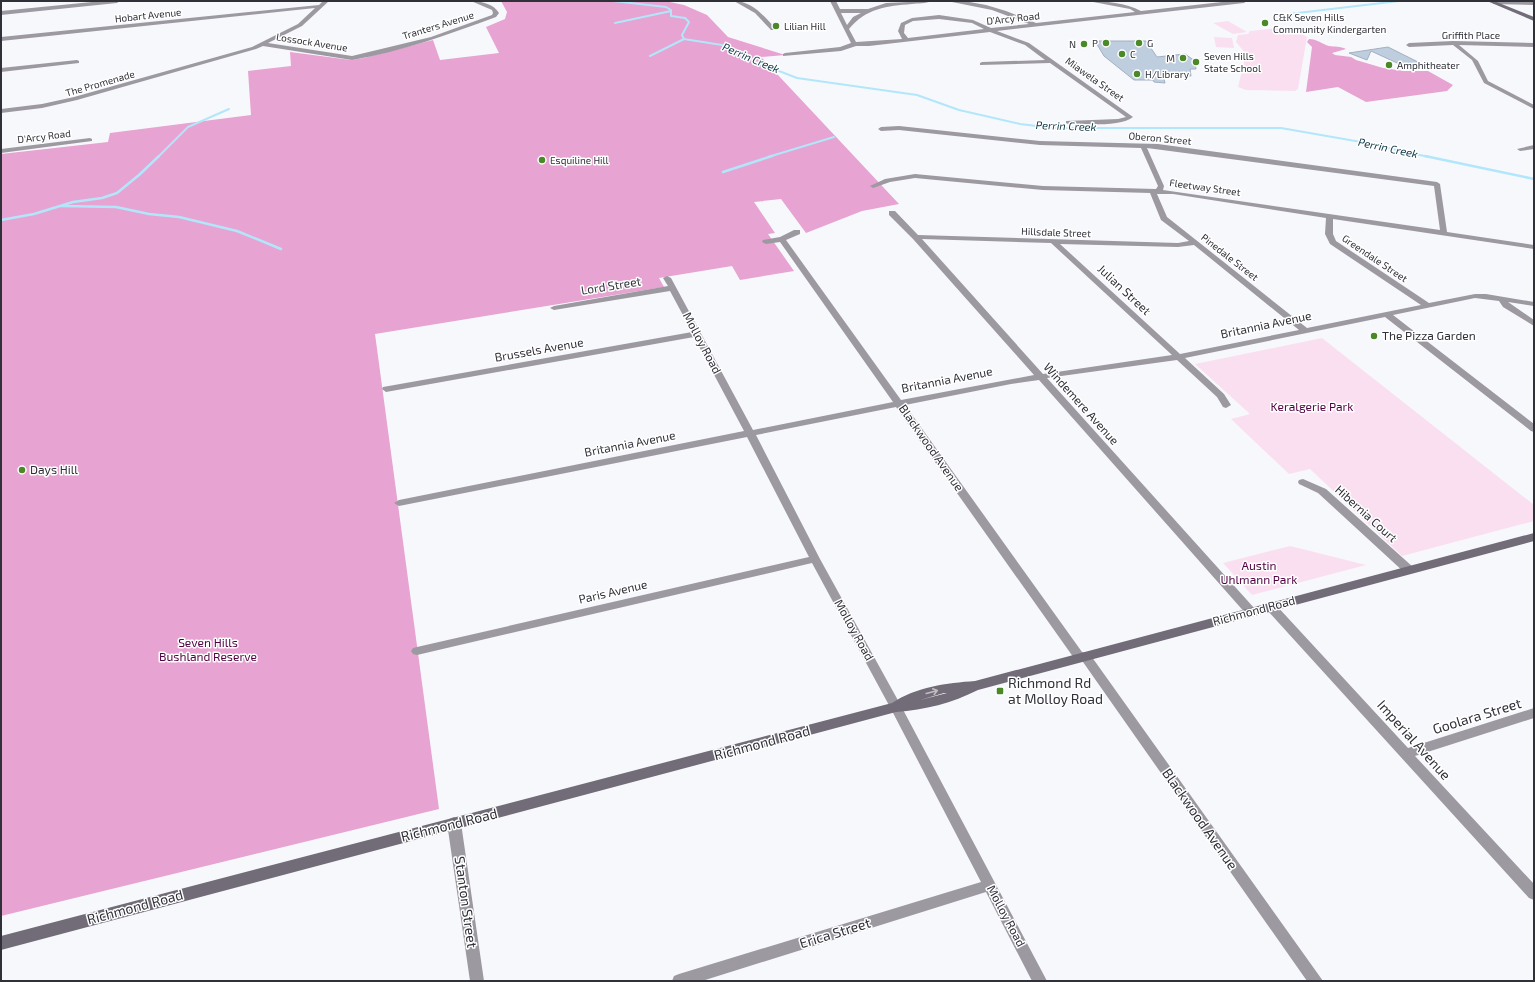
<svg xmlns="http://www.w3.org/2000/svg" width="1535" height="982" font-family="'Exo 2',sans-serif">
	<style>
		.green { fill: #fadff0 }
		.forest { fill: #e7a3d1 }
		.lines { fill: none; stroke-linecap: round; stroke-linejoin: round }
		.stream-far1 { stroke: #b2e6fa; stroke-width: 2 }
		.stream { stroke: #b2e6fa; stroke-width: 2.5 }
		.building { fill: #bfcedf; stroke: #a2b0c1 }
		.street { fill: #9d99a1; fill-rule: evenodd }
		.secondary { fill: #726c78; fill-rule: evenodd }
		.oneway { stroke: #c0bdc2 }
		.poi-dot { fill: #4b8928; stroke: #fff; stroke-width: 1.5 }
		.labels { text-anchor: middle; stroke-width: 3; stroke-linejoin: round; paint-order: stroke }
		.far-street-label { font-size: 10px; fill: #2f3038; stroke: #fff }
		.far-poi-label { font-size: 10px; fill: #2f3038; stroke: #fff; text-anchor: start }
		.far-water-label { font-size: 11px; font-style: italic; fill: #0b3745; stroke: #fff }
		.street-label { font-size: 12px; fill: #2f3038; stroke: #fff }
		.poi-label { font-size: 12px; fill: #2f3038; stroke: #fff; text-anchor: start }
		.park-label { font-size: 12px; fill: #510040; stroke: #fff }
		.near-poi-label { font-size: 14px; fill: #2f3038; stroke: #fff; text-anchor: start }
		.near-street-label { font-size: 14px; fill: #2f3038; stroke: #fff }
	</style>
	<rect width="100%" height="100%" fill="#f7f8fc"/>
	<path class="green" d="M1228,21L1247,32L1233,34L1213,23Z
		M1289,27L1307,37L1298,89L1295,91L1246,90L1238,87L1246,54L1236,42L1238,35L1248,34L1250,31Z
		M1214,37L1232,38L1234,48L1216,47Z
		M1322,338L1534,505V521L1402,556L1310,469L1289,474L1231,419L1250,414L1195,364Z
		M1290,546L1366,565L1252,595L1223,563Z"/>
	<path class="forest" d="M501,1H665L684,5L707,15L728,37L785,55L761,57L899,204L862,211L806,233L781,199L754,202L775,233L768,234L794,271L740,280L732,266L659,278L664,287L375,334L439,809L1,916V154L108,142L110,133L251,115L248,71L291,66L290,52L351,60L364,58L433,40L440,60L499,53L486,27L505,19L507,12Z
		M1309,39C1317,39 1322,44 1329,46C1335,47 1340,46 1346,49L1332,53L1335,55L1351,57L1356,60L1383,68L1404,71H1428L1453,85L1447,91L1366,102L1338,87L1306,92L1312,47L1307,42Z"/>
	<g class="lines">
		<path class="stream-far1" d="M613,1L666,7L671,10V16L685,18L689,22L682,35L684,39L722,45L761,64L797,78L917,95L959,110L1020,124L1053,128H1281L1361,142L1429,157
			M1289,14L1399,1
			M615,23L671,11
			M650,56L684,39
			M158,157L188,127L229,109
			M768,157L834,137"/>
		<path class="stream" d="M1425,156L1534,179
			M723,172L772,156
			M62,206L116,207L149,214L179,217L237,231L281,249
			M1,220L34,214L73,202L102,198L117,193L139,175L159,156"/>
	</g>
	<path class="building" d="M1095,41H1146L1157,57L1185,54L1195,61L1196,69H1190L1191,76L1163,75L1165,83L1154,82L1153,80H1134L1104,56Z
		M1388,47L1426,66L1408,68L1371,51L1367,60L1349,53Z"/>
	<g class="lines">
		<path class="street" d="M102,1H120L117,3L1,15V11Z
			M323,1H329L302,26L268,43L352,56L431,37L492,15L493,13L492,10L471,1C481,1 494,4 499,13L496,17C449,34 401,52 352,60L263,46L256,49L77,100L42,108L1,113V109L42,104L74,97L252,47L298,24L315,8L1,41V37L319,5Z
			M734,1C752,1 764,16 775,28V30H771L755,13Z
			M830,1H836L840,9H868L886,3L931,1C926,4 918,3 912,4C887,6 866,8 849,29L856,42L902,39L898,31L901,23L912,18L939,15L973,20L991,28L1029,24L992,10L947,1H964L986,5L1006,11L1036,23L1135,12L1130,9L1088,1C1105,1 1126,3 1141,11L1231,1H1247L1244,3L997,31L1029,43L1133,117C1122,127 1084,124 1068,124L1066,123V121L1118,119L1126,117L1050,63L980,65V63L982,62L1045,60L1025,45L990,32L869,46H856L841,51L783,56V54L785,53L840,47L851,43ZM841,13H861L853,17L847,25ZM939,19L972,23L984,29L908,38L904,33L905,25L913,21Z
			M1495,1H1534V5L1493,4V2Z
			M1453,41L1534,43V47L1459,45L1478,61L1488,81L1534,105V109L1484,83L1472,60L1453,45L1409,47L1406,45L1409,43Z
			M77,60L79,61V63L1,72V68Z
			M899,126L1040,141L1158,144L1437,182L1440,184L1447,232L1534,245V249L1333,219V234L1336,241L1429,303L1475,294H1486L1534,302V306L1508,302L1534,320V326L1503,307L1499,301L1475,298L1393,315L1534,424V432L1531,431L1385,317L1185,358L1224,394L1231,405L1226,408L1223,407L1217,397L1177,360L1047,378L1255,609L1257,612L1255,615H1247L1039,380L1011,384L905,405L1082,652L1089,653L1323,981H1307L1083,662L1076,661L896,407L756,435L820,559L900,704L1047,981H1032L986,892L702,981H672L674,976L679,974L981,882L891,709L812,563L417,655L413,654L411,651L413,648L417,647L809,557L747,437L399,506L394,503L399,500L744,431L694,337L386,392L382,389L383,387L692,332L670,291L554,310L550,308L554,306L668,286L663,278L667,276L671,278L753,430L893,402L780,242L766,244L762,242L763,240L780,237L794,230H800V234L786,240L901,400L1034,375L913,239L889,215V211H895L918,235L1178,243L1189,241L1161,220L1150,193L1043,190L915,178L890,182L873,188L870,186L885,179L915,174L1043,186L1156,189L1158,186L1141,148L1040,145L899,130L881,131L878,129L881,127ZM1147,148L1434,186L1440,230L1163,190L1164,186ZM1157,194H1173L1326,218L1325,234L1330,244L1421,305L1307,328L1167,217ZM922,239L1051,243L1172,355L1043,374ZM1060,244L1178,247L1194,245L1299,330L1180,354Z
			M90,138L92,139V141L1,153V149Z
			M1534,145V149L1520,151L1517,149Z
			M1303,479L1326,489L1413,567L1414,570L1413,573H1405L1318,493L1299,484L1298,482L1299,480Z
			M1271,603L1275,604L1408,748L1534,708V718L1415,756L1534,884V900L1529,898L1267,610L1265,607L1267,604Z
			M454,817L459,819L461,823L484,981H470L447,823L449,819Z"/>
		<path class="secondary" d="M1487,1H1494L1534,17V21Z
			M1534,533V541L978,690C952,703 925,710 896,712L1,950V936L892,703C916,687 947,683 975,681ZM944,693H947L920,700Z"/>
	</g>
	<defs><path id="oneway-shaft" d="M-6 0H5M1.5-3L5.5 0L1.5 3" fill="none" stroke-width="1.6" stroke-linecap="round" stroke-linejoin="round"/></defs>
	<use class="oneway" href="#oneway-shaft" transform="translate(932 692) rotate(-15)"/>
	<g class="poi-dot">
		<circle cx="1265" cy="23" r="4"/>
		<circle cx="776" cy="26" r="4"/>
		<circle cx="1106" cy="43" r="4"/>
		<circle cx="1139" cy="43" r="4"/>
		<circle cx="1084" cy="44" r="4"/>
		<circle cx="1122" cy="54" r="4"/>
		<circle cx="1183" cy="58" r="4"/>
		<circle cx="1196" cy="62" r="4"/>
		<circle cx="1389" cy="65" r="4"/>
		<circle cx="1137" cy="74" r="4"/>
		<circle cx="542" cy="160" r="4"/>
		<circle cx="1374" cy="336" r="4"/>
		<circle cx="22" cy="470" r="4"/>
		<rect x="996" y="687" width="8" height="8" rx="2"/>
	</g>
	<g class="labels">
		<g class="far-street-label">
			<text transform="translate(148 15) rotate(-6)" y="4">Hobart Avenue</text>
			<text transform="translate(1013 18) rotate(-6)" y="4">D'Arcy Road</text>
			<text transform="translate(438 25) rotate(-17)" y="4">Tranters Avenue</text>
			<text x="1471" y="39">Griffith Place</text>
			<text transform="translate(312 42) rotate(9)" y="4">Lossock Avenue</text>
			<text transform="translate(1095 79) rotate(35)" y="4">Miawela Street</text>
			<text transform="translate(100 83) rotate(-16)" y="4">The Promenade</text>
			<text transform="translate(44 136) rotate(-7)" y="4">D'Arcy Road</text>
			<text transform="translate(1160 138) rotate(5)" y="4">Oberon Street</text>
			<text transform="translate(1205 187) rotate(8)" y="4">Fleetway Street</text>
			<text transform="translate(1056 232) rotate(2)" y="4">Hillsdale Street</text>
			<text transform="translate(1230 257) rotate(38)" y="4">Pinedale Street</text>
			<text transform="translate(1375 258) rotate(34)" y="4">Greendale Street</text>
		</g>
		<g class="far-poi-label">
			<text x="1273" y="21">C&amp;K Seven Hills<tspan x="1273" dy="12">Community Kindergarten</tspan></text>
			<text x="784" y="30">Lilian Hill</text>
			<text x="1098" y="47" text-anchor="end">P</text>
			<text x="1147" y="47">G</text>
			<text x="1076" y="48" text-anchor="end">N</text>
			<text x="1130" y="58">C</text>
			<text x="1204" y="60">Seven Hills<tspan x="1204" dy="12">State School</tspan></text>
			<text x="1175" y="62" text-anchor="end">M</text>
			<text x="1397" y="69">Amphitheater</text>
			<text x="1145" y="78">H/Library</text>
			<text x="550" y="164">Esquiline Hill</text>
		</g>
		<g class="far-water-label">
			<text transform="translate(751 58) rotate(23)" y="4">Perrin Creek</text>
			<text transform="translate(1066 126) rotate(2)" y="4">Perrin Creek</text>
			<text transform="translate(1388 148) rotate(12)" y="4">Perrin Creek</text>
		</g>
		<g class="street-label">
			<text transform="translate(611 286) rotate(-9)" y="4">Lord Street</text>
			<text transform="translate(1124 290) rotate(43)" y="4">Julian Street</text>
			<text transform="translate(1266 325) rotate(-12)" y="4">Britannia Avenue</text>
			<text transform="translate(702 343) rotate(62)" y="4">Molloy Road</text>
			<text transform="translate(539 350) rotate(-10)" y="4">Brussels Avenue</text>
			<text transform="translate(947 380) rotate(-11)" y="4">Britannia Avenue</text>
			<text transform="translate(1081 404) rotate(48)" y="4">Windemere Avenue</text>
			<text transform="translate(630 444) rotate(-11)" y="4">Britannia Avenue</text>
			<text transform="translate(931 448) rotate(55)" y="4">Blackwood Avenue</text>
			<text transform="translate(1366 514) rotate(42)" y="4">Hibernia Court</text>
			<text transform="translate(613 592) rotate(-13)" y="4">Paris Avenue</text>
			<text transform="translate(1254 611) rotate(-15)" y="4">Richmond Road</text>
			<text transform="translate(854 630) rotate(61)" y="4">Molloy Road</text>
			<text transform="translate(1006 916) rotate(62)" y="4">Molloy Road</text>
		</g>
		<g class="poi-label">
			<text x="1382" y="340">The Pizza Garden</text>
			<text x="30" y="474">Days Hill</text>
		</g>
		<g class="park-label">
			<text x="1312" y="411">Keralgerie Park</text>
			<text x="1259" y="570">Austin<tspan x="1259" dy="14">Uhlmann Park</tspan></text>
			<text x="208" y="647">Seven Hills<tspan x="208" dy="14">Bushland Reserve</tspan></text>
		</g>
		<g class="near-poi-label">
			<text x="1008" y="688">Richmond Rd<tspan x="1008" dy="16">at Molloy Road</tspan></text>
		</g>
		<g class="near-street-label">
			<text transform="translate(1477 716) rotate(-17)" y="5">Goolara Street</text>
			<text transform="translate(1414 740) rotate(48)" y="5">Imperial Avenue</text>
			<text transform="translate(762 743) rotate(-15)" y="5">Richmond Road</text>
			<text transform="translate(1200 819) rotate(55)" y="5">Blackwood Avenue</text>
			<text transform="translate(449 825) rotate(-14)" y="5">Richmond Road</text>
			<text transform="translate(466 902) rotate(82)" y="5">Stanton Street</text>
			<text transform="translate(135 907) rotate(-15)" y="5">Richmond Road</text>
			<text transform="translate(835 933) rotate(-17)" y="5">Erica Street</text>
		</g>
	</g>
	<rect width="1535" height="982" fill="none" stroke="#2f3038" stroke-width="4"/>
</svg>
